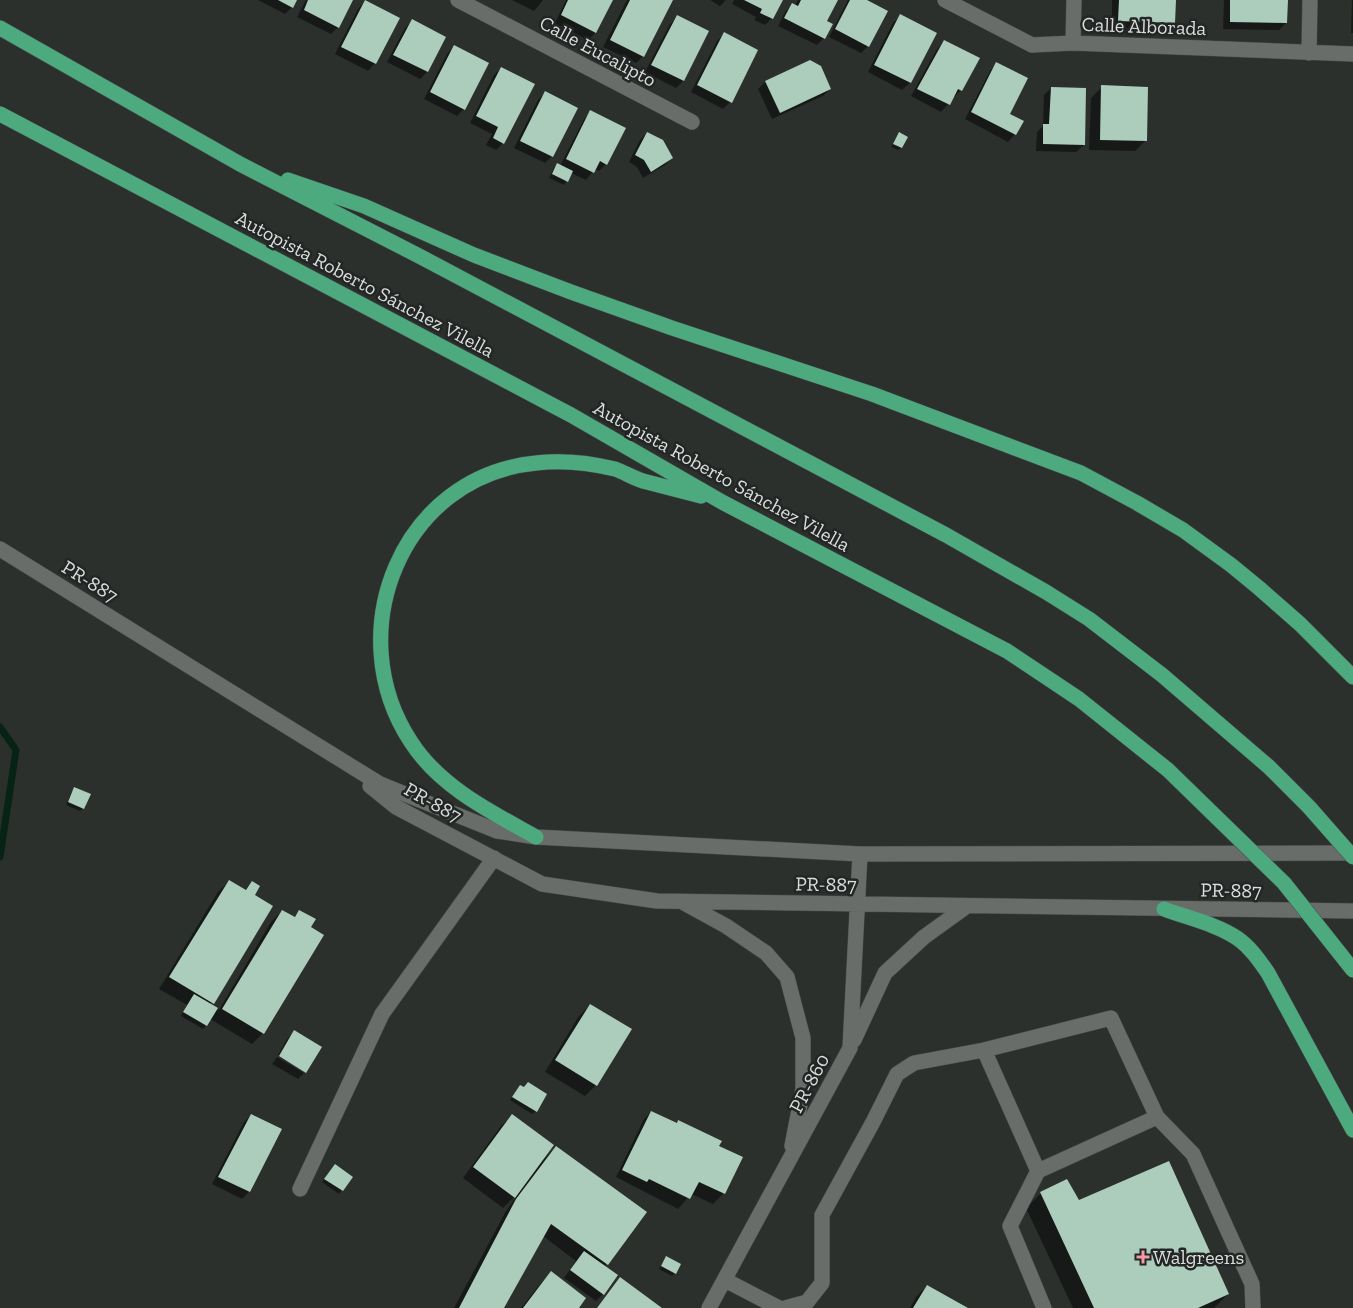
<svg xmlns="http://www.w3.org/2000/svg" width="1353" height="1308" font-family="'Zilla Slab',serif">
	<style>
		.shadow { fill: #0007 }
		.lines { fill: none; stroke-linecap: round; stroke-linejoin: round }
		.stream { stroke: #062316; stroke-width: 7 }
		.building { fill: #accdbb }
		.minor-casing { stroke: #474b49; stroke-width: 16 }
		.highway-casing { stroke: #474b49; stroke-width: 16 }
		.minor { stroke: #696d6a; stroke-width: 15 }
		.highway { stroke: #4daa7f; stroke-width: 15 }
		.highway-bridge-casing { stroke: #474b49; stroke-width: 16; stroke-linecap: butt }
		.highway-bridge { stroke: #4daa7f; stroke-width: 15 }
		.poi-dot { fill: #f49aa6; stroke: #222624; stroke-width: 2 }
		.labels { text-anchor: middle; stroke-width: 5; stroke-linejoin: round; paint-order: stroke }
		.street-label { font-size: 20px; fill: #dadddb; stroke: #222624 }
		.poi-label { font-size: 20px; fill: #dadddb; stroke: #222624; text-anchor: start }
	</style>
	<rect width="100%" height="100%" fill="#2c302d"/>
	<path class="shadow" d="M258,0H296L292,7L285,14Z
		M306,0H351L338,27L331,34L297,17Z
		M512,0H543L534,11Z
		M566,0H611L595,33L588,40L555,23Z
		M627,0H669L643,56L636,63L603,47Z
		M710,0H726L720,6Z
		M734,0H782L772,18L765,25L754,20L756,17L732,4Z
		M798,0H836L825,22L824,38L817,45L778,26L785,12L792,5L795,6Z
		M848,0H864L868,46L861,53L829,37Z
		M1112,0H1175L1174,22L1167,29L1112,28Z
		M1224,0H1287L1286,23L1279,30L1223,29Z
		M1352,0H1353V33H1351Z
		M365,1L375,63L368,71L335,54L358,9Z
		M901,16L935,33L910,83L902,90L868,72L893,23Z
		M677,17L708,32L683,81L676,88L645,72L670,24Z
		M412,21L445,38L427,72L420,79L387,62L405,28Z
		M724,34L730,102L723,109L691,92L717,41Z
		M945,41L961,90L954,97L953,96L948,104L941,112L911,96L937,49Z
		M455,46L464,109L457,116L424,99L447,54Z
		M810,62L830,89L823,96L772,119L758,89L765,82Z
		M997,63L1008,114L1015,134L1008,142L965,119L990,71Z
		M501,68L503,143L496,150L486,145L492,134L470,123L494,75Z
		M1102,87L1146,140L1135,151L1089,150L1091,98Z
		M1051,88L1084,145L1076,152L1036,151L1037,132L1043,126L1044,95Z
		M545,93L552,156L545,163L514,148L538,100Z
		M591,112L606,164L599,171L595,169L586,180L571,173L564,185L549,178L554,168L558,165L560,166L584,119Z
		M647,133L672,158L665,165L643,178L637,167L629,162L640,140Z
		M900,134L901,147L898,150L891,147Z
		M75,788L83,808L80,811L66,805L72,791Z
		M229,881L244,891L252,883L253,896L210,1005L219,1010L271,922L282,911L293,918L300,911L309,927L322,935L263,1033L252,1044L210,1019L203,1029L181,1016L187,1005L159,989L218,892Z
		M590,1005L596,1085L585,1096L545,1072L579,1016Z
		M294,1032L305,1071L278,1055L287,1039Z
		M277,1057L304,1073L298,1079L272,1064Z
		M520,1086L536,1111L532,1114L510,1100Z
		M651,1112L676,1124L679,1121L718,1146L724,1193L713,1204L691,1194L678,1209L616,1177L644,1119Z
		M251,1115L280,1130L249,1192L242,1199L212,1184L244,1122Z
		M512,1116L544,1159L556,1147L645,1213L604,1267L603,1294L596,1301L564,1278L576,1261L543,1236L502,1308H454L506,1211L516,1197L515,1196L503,1208L463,1178L501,1126Z
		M332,1169L351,1177L339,1194L322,1182Z
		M1041,1193L1079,1202L1228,1294L1214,1308H1073L1026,1208Z
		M666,1258L675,1273L672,1276L659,1269Z
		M551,1273L577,1308H521L540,1284Z
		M927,1286L965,1308H910L916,1297Z"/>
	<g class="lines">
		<path class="stream" d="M0,727L16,750L0,857"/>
	</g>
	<path class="building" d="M278,0H297L293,8Z
		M308,0H353L339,28L304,10Z
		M365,0L400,18L376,64L341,47Z
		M568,0H613L596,33L561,15Z
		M630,0H673L644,57L610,40Z
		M744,0H783L773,19L760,13L762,9Z
		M801,0H838L827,21L833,24L825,39L784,18L792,3L798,6Z
		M850,0H867L888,11L869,47L835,29Z
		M1119,0H1176L1175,23L1118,21Z
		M1230,0H1288L1287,23L1230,22Z
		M900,14L937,33L911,83L874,65Z
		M677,15L709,31L684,81L651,65Z
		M412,19L446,37L428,72L393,55Z
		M724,32L758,50L732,103L697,85Z
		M944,40L980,58L962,91L958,89L950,105L917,89Z
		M454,45L489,63L465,110L430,92Z
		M810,60L821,66L831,89L780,113L765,81Z
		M996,62L1028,78L1010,114L1024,121L1016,135L971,112Z
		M501,67L535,84L504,144L493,138L498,127L476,116Z
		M1101,85L1148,87L1147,141L1100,140Z
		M1051,87L1086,88L1085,145L1043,144V124H1049Z
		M545,91L578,108L553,157L520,141Z
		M590,110L626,128L607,165L600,161L594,173L566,159Z
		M647,132L663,140L673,158L651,172L644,160L635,155Z
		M899,132L908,137L902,148L893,144Z
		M557,163L573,171L568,182L552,174Z
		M74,787L91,794L84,809L68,802Z
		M229,880L246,890L252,881L260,886L255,895L273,906L214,1004L169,977Z
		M282,910L295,917L299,910L316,919L311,927L324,935L264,1034L222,1009Z
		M194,994L218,1008L207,1026L183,1012Z
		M590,1004L632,1029L597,1086L555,1060Z
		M294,1030L322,1047L306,1073L279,1056Z
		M528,1082L547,1094L537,1112L512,1097L520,1085L524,1087Z
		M651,1111L677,1123L678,1120L722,1141L719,1146L743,1157L725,1194L699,1182L690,1199L649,1179L647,1182L622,1170Z
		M251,1114L282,1129L250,1192L218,1177Z
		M512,1114L554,1145L515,1198L473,1167Z
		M556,1146L647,1212L608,1265L551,1224L504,1308H459L516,1199Z
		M1169,1161L1229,1294L1198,1308H1094L1040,1192L1067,1179L1079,1200Z
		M335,1164L353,1177L343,1191L324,1179Z
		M584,1251L618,1275L604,1295L570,1270Z
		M666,1256L681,1264L676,1274L661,1266Z
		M551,1271L586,1298L579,1308H523Z
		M620,1277L662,1308H597Z
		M927,1285L968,1308H913Z"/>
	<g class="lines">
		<defs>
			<path id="minor" d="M458,0L692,122
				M945,0L1032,45L1073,43L1353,54
				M1073,43L1074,0
				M1309,53L1310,0
				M0,549L380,784L497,831L536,837L860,854L1353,853
				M370,786L396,807L542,884L657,901L1353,911
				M684,903L726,926L766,953L787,977L803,1038V1089L792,1146
				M854,1040L885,973L924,937L967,906
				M1157,1117L1193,1154L1252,1284L1253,1308
				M1038,1171L1010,1226L1044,1308
				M300,1189L382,1014L494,858
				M725,1280L779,1308
				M709,1308L850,1048L860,854
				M785,1308L807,1302L822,1283V1215L873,1122L897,1074L914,1063L984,1050L1111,1018L1157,1117L1038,1171L984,1050"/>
			<path id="highway" d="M0,28L240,164L421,257L946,535L1046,592L1089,619L1162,675L1269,767
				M0,114L571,415L722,502L1007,651L1079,699L1168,770
				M288,180L364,206L474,255L571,292L672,328L872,394L1081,473L1137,503L1183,530L1231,565L1259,588L1300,624L1353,677
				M536,837C491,812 440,787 411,742C339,633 401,476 536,463C561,460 590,463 615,469C624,472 633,478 643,481C662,486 682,491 701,496
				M1164,909C1188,918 1216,924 1237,938C1250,947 1259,960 1268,973L1353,1130"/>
		</defs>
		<use href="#minor" class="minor-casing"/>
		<use href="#highway" class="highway-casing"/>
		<use href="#minor" class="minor"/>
		<use href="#highway" class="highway"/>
		<defs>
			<path id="highway-bridge" d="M1269,767L1309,807L1353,857
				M1168,770L1284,883L1353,970"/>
		</defs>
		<use href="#highway-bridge" class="highway-bridge-casing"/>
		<use href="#highway-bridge" class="highway-bridge"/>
	</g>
	<path class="poi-dot" d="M1140.5 1249.5h5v5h5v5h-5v5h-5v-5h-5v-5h5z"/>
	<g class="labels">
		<g class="street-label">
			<text transform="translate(1144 26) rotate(2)" y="7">Calle Alborada</text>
			<text transform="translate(598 51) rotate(28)" y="7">Calle Eucalipto</text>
			<text transform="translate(365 284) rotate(28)" y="7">Autopista Roberto Sánchez Vilella</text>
			<text transform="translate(722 476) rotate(29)" y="7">Autopista Roberto Sánchez Vilella</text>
			<text transform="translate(90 581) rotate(32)" y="7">PR-887</text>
			<text transform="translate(433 802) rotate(29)" y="7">PR-887</text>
			<text transform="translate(826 884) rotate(1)" y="7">PR-887</text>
			<text transform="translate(1231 890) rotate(1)" y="7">PR-887</text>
			<text transform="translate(809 1083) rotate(-62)" y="7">PR-860</text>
		</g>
		<g class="poi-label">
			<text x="1153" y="1264">Walgreens</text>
		</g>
	</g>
</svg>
